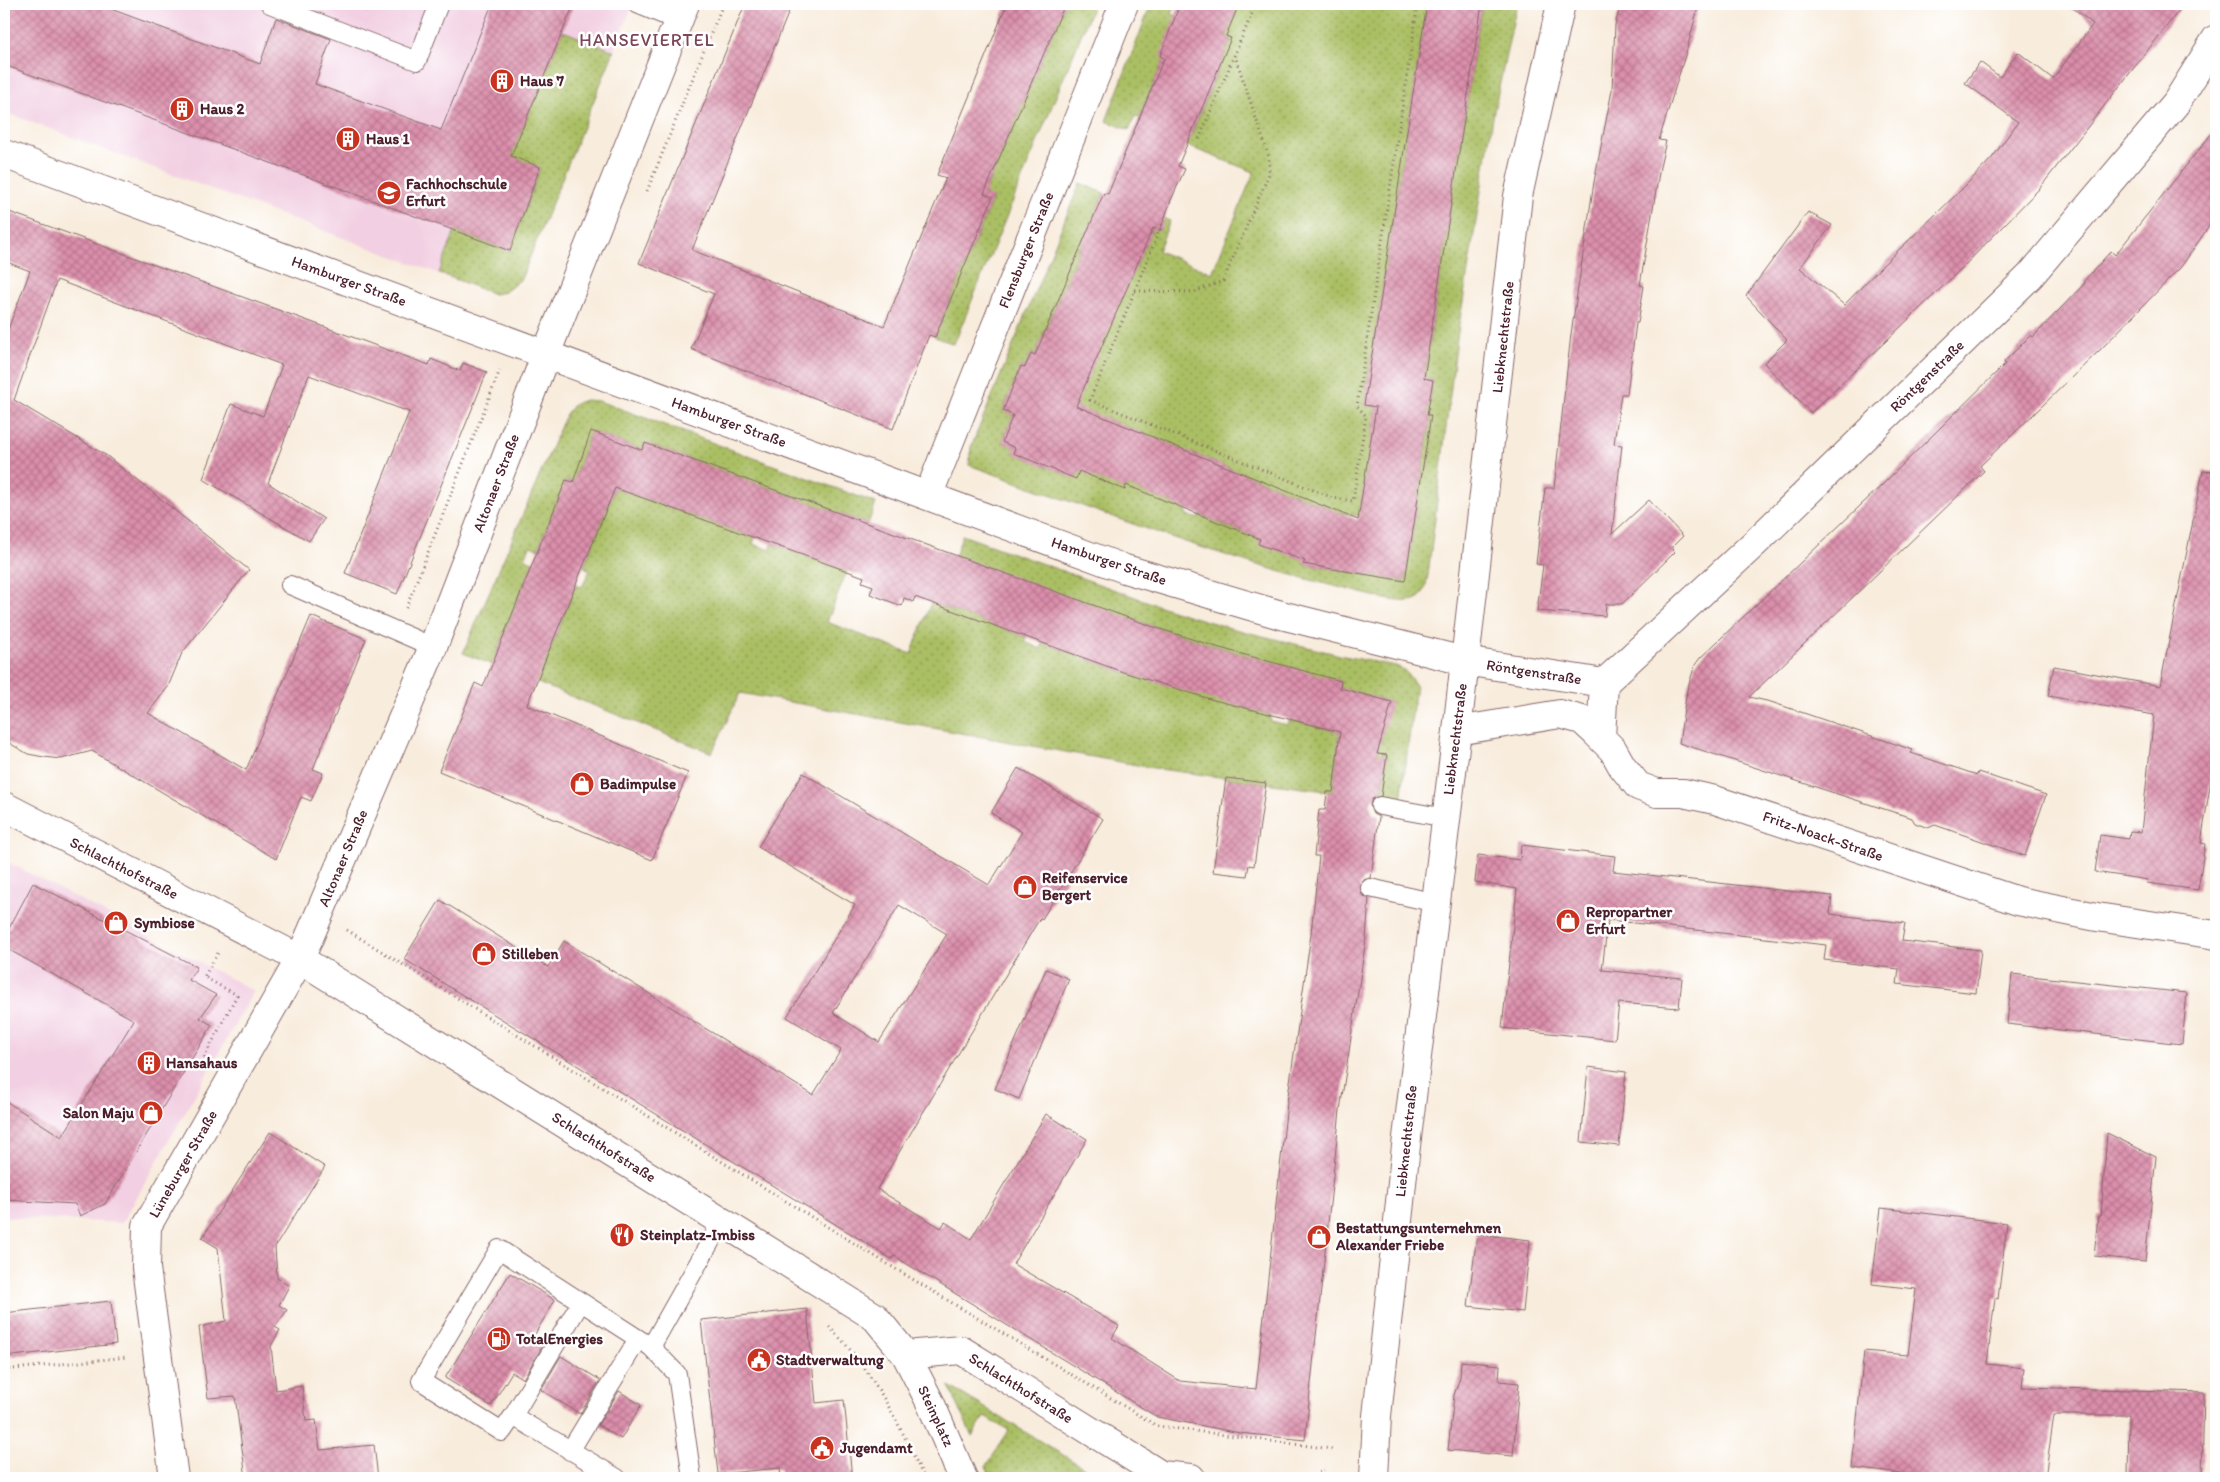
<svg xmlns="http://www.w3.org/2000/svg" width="2220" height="1482" font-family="Itim,sans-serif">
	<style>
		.built { fill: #f2cfe2 }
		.grass { fill: url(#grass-dots); stroke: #7a6f48 }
		.park { fill: url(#park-tufts); stroke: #7a6f48 }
		.building { fill: url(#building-cross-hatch); fill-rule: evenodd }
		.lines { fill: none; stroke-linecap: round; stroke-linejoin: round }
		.service-casing { stroke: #876769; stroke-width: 20 }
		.minor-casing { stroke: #876769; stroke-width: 30 }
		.tertiary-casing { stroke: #876769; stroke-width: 30 }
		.path { stroke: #876769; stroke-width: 3; stroke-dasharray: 1 4; stroke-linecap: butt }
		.service { stroke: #fff; stroke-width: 18 }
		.minor { stroke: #fff; stroke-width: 28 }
		.tertiary { stroke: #fff; stroke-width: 28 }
		.labels { text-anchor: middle; stroke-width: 5; stroke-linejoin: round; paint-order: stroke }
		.poi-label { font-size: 15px; font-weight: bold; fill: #4a1f2b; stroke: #fff; text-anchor: start }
		.street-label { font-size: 15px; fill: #4a1f2b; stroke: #fff }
		.quarter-label { font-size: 18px; letter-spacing: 1px; fill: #7d4658; stroke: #fff }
	</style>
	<defs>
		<pattern id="grass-dots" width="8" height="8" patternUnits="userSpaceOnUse" patternTransform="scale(1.25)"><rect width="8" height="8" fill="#aabf64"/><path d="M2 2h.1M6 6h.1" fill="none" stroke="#8c9b53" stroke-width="1.8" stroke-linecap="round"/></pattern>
		<pattern id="park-tufts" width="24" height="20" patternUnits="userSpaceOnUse" patternTransform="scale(1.25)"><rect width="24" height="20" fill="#aabf64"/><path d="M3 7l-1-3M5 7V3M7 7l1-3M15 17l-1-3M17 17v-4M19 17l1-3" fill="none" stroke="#8c9b53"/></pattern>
		<pattern id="building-cross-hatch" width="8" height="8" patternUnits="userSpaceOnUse" patternTransform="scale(1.25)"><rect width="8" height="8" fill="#dc8fac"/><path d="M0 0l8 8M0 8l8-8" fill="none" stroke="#b4748c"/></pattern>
	</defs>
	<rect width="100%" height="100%" fill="#fff"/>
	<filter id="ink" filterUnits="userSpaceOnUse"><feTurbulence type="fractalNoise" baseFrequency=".02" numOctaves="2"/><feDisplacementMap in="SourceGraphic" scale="10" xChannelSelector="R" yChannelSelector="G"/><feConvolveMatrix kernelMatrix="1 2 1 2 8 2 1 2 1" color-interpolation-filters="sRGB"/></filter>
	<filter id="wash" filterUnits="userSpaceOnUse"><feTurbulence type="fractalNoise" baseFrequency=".0096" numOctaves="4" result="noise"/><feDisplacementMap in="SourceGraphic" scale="20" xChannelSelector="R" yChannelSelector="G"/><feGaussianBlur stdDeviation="1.12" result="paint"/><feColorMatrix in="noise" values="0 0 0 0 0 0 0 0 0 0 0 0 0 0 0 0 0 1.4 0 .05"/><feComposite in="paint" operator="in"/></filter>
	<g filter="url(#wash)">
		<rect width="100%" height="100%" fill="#f8ecdc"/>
		<path class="built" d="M4,4H633L521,279L505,292L494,294L4,112Z
			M4,860L254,991L122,1223L4,1217Z"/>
		<path class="grass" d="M1065,4H1094L954,344L935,337L993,198L984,194Z
			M1151,4H1176L1172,14L1181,18L1139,118L1135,116L1129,130L1106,121Z
			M1239,4H1427L1364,405L1376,407L1359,516L1325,510L1326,507L1102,417L1064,412L1140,258L1157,216L1170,221L1158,251L1212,273L1254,172L1187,146L1231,39L1226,36Z
			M1482,4H1517L1494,111L1457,338L1428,575C1426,585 1425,597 1414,600C1398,605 1367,594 1350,590C1220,559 1095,510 969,465L971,447L1080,183L1104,193L1098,205L1103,207L1085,235L1035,355L1031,354L1025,367L1021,366L1003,410L1013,415L1002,442L1015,448L1014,453L1076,478L1080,469L1125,489L1126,485L1187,509L1185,514L1198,519L1200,515L1260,539L1258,543L1305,560L1304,564L1405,581L1431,416L1427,415L1433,380L1424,378Z
			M563,31L614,51L521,279L505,292L494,294L439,273L455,231L510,251L540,168L511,156Z
			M585,400L598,401L613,406L876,503L868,524L645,443L642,450L591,431L573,482L566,480L538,549L530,546L525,559L533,562L495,657L540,676L576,585L582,587L590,570L584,567L615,488L755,538L753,544L770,550L772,544L847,571L827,622L911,654L931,603L1026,637L1025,642L1041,649L1043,643L1123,672L1271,715L1270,721L1288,725L1289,720L1340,732L1333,792L1159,769L740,693L712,753L463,653L566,414L574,404Z
			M962,535L1174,611L1230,628L1344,656L1396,666L1404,670L1416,685L1401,800L1381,798L1387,756L1377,754L1391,702L1340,688L1341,681C1209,649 1082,602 955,557Z
			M949,1386L1101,1478H991L986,1467L1009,1430L984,1417L972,1436Z"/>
		<path class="park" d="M355,4H379V6L368,12Z"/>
		<g id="blocks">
			<path class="building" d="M4,4H97L260,64L276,18L331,39L315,84L441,130L492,4H574L511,156L540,167L510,251L4,65Z
				M745,4H792L692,250L884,326L946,178L937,175L1007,4H1065L984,194L993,197L935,337L929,335L893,429L691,349L714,294L639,263Z
				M1180,4H1239L1226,36L1231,38L1178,166L1185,169L1171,200L1160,231L1153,228L1076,406L1358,520L1376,407L1364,405L1427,4H1482L1424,378L1433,380L1427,415H1431L1405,581L1303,564L1305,561L1258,544L1260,539L1126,485L1125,490L1079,471L1076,479L1013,453L1015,448L1002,442L1013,415L1003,411L1021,366L1025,367L1031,354L1035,355L1096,211L1104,193L1108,194L1164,58L1160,56Z
				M1621,4H1699L1687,49L1659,140L1666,141L1660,167L1640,285L1644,286L1638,323H1636L1627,394H1621L1614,444L1622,445L1612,534L1649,500L1683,536L1671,548L1675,552L1622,604H1606L1605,616L1537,611L1543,565L1536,564L1545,488H1554L1571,334L1594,182L1612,90L1615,25Z
				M2068,4H2184L2039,189L1962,268L1811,413L1764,363L1787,340L1746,296L1808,212L1832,225L1800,268L1844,305L1883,265L1962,189L1992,158L2018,122L1965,83L1980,62L2000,77L2018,52L2053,79L2093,24Z
				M2216,128V216L2181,267L2101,349L1980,466L1984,471L1749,697L1771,702L1913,750L1911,753L1977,775L1978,772L2046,795L2025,856L1935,825L1928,828L1915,823L1912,818L1679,743L1687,690L1695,665L1700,658L1881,486L2005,364L2004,362L2031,335L2033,337L2085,283L2084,281L2111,251L2115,255Z
				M4,210L429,365L431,359L460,371L463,363L487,372L397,594L345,573L409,412L309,375L268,483L324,519L309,541L203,479L231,404L263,416L282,365L57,280L14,400L107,456L249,570L182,653L168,687L148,713L246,770L311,616L366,639L313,769L323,773L311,801L301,797L276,859L92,751L61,759L44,757L28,754L4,740V340L30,271L4,261Z
				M591,431L642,450L645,443L1151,626L1220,648L1341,681L1340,688L1392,702L1377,754L1387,755L1381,796L1372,799L1370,805L1373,814L1379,817L1371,878L1363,880L1360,886L1362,895L1369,899L1366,939L1340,1110L1305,1440L1240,1433L1157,1417L894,1256L892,1259L404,959L440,900L548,967L564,941L813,1095L841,1050L787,1017L855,905L758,847L803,773L989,885L1022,832L991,813L1018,768L1103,819L1042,919L1040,918L877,1189L941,1228L945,1222L971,1239L1046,1114L1087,1139L1013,1264L1119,1326L1112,1338L1180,1381L1256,1389L1287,1103L1311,934L1319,856H1314L1319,810H1325L1327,792H1333L1340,732L1210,699L1123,672L915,597L913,602L904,598L902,606L870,594L873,586L862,582L864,577L615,488L527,705L688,773L652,860L439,771L475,683L483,687L566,480L573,482ZM899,905L947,934L879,1042L833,1013Z
				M2203,471L2216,472V748L2201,843L2205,844L2198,890L2147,883L2148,880L2095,872L2100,835L2129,839L2130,831L2141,832L2154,715L2048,696L2054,666L2160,686Z
				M1226,778L1266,783L1254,866L1249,865L1247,876L1213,872Z
				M1521,845L1615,856L1613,871L1832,896L1830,914L1905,923L1902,941L1981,950L1976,993L1897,984L1899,969L1824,960L1826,945L1608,920L1602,970L1682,978L1679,1008L1619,1003L1615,1040L1502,1028L1517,889L1475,882L1478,855L1520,860Z
				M33,883L197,967L189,980L216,995L200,1018L212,1025L105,1204L80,1216L75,1204L4,1200V1100L62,1137L134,1020L4,947V938Z
				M1046,969L1069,979L1019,1099L995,1089Z
				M2012,974L2187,993L2182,1044L2007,1024Z
				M1588,1067L1626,1072L1619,1146L1581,1142Z
				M270,1132L325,1167L275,1247L277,1278L289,1286L279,1305L287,1310L275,1327L280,1330L271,1346L276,1390L302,1386L306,1421L316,1420L320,1450L374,1445L378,1478H246L235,1396L208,1398L199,1327L226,1321L218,1248L202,1238Z
				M2107,1133L2156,1157L2145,1261L2094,1256L2098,1216H2101Z
				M1881,1208L2007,1223L1998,1299L1995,1298L1987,1364L2024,1368L2022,1387L2204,1392L2202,1478H2128L2129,1415H2054L2045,1478H1935L1852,1468L1864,1351L1908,1355L1916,1289L1872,1284Z
				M1477,1234L1530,1240L1523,1312L1468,1306Z
				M510,1273L555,1300L532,1339L543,1345L523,1379L512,1372L491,1406L445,1378Z
				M111,1301L116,1344L4,1357V1313Z
				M807,1309L816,1403L844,1400L852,1478H781L780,1468L718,1474L701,1320Z
				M561,1356L600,1380L580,1414L541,1390Z
				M1461,1361L1500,1365L1499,1381L1519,1383L1513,1456L1448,1450L1454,1395L1460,1377Z
				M619,1391L641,1405L621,1439L598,1425Z"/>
		</g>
	</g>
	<g filter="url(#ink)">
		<use href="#blocks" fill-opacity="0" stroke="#876769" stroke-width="1"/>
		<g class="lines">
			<defs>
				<path id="service" d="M270,4L417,61L439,4
					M637,4L678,21
					M290,585L433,647
					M1380,806L1446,818
					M1370,888L1436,903
					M513,1416L581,1302
					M570,1451L638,1339
					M617,1478L513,1416L502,1432L421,1381L499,1249L651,1347
					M692,1478L677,1374L651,1347L722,1221"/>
				<path id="minor" d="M4,154L1125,569L1281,615L1464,661L1604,683
					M928,496L1124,4
					M1457,731L1560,714L1582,720L1596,733L1613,750L1622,766L1638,786L1657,793H1683L1715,800L2018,901L2097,917L2216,935
					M1601,738L1604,683L1756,542L2030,276L2176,103L2216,39
					M4,806L300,959L875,1317L906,1355L930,1402L963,1478
					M906,1355L961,1350L1161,1475L1191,1478
					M174,1478L146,1268L147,1226L300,959L433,647L546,354L685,4"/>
				<path id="tertiary" d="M1374,1478L1377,1416L1406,1146L1457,731L1518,196L1561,4"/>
			</defs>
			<use href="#service" class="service-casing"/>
			<use href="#minor" class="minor-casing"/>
			<use href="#tertiary" class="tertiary-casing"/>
			<path class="path" d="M1199,139L1256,4
				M647,191L723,4
				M1162,224L1090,400L1333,498L1353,501L1366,416L1357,406L1418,4
				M1135,291L1194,292L1223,281L1269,174V157L1235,56
				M406,608L500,370
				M347,930L899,1271L1157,1426L1332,1449
				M197,1071L237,995L204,977L219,951
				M829,1327C872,1368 900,1425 924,1478
				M4,1370L127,1357
				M1311,1478L1324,1470
				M2215,1478L2216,1429"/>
			<use href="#service" class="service"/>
			<use href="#minor" class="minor"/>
			<use href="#tertiary" class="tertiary"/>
		</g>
	</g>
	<defs>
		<symbol id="building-disc" viewBox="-11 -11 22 22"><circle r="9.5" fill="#c8321e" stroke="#fff"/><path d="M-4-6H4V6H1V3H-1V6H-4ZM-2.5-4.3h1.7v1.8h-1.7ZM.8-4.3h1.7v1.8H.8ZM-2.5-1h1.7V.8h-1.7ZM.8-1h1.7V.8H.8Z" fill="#fff"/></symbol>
		<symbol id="university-disc" viewBox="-11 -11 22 22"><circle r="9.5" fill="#c8321e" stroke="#fff"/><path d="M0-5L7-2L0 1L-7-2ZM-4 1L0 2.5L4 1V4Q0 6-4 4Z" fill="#fff"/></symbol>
		<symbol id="shop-disc" viewBox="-11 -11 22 22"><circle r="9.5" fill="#c8321e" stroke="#fff"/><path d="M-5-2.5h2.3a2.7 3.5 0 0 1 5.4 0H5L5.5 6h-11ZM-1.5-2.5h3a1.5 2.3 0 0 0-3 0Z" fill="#fff"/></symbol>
		<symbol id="restaurant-disc" viewBox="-11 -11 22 22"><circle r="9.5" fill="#c8321e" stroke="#fff"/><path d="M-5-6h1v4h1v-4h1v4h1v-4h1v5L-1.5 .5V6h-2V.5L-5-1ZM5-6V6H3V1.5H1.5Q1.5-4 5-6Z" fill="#fff"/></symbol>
		<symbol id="fuel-disc" viewBox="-11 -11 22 22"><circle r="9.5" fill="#c8321e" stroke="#fff"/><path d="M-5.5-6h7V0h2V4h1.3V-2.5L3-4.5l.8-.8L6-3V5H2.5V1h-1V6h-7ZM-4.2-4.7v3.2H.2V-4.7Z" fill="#fff"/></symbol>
		<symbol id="civic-disc" viewBox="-11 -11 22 22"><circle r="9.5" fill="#c8321e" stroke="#fff"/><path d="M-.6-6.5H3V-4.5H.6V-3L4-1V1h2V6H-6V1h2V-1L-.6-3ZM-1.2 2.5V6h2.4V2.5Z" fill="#fff"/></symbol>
	</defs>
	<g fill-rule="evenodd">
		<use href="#building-disc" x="488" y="67" width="28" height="28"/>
		<use href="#building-disc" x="168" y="95" width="28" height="28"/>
		<use href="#building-disc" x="334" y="125" width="28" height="28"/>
		<use href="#university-disc" x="375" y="179" width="28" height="28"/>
		<use href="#shop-disc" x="568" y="770" width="28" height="28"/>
		<use href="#shop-disc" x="1011" y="873" width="28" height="28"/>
		<use href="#shop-disc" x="1554" y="907" width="28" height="28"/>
		<use href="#shop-disc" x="102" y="909" width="28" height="28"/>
		<use href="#shop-disc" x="470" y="940" width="28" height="28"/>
		<use href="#building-disc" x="135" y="1049" width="28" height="28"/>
		<use href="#shop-disc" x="137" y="1099" width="28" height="28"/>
		<use href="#restaurant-disc" x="608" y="1221" width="28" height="28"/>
		<use href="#shop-disc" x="1305" y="1223" width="28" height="28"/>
		<use href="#fuel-disc" x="485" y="1325" width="28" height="28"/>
		<use href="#civic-disc" x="745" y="1346" width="28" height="28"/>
		<use href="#civic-disc" x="808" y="1434" width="28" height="28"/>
	</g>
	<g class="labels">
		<g class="poi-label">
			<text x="520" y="86">Haus 7</text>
			<text x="200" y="114">Haus 2</text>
			<text x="366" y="144">Haus 1</text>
			<text x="406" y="189">Fachhochschule<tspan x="406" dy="17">Erfurt</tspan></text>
			<text x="600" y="789">Badimpulse</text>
			<text x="1042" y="883">Reifenservice<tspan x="1042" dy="17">Bergert</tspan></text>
			<text x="1586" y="917">Repropartner<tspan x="1586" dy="17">Erfurt</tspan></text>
			<text x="134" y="928">Symbiose</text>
			<text x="502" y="959">Stilleben</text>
			<text x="166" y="1068">Hansahaus</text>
			<text x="134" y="1118" text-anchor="end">Salon Maju</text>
			<text x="1336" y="1233">Bestattungsunternehmen<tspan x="1336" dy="17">Alexander Friebe</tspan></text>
			<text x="640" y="1240">Steinplatz-Imbiss</text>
			<text x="516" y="1344">TotalEnergies</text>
			<text x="776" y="1365">Stadtverwaltung</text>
			<text x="840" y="1453">Jugendamt</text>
		</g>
		<g class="street-label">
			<text transform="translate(1026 250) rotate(-68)" y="5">Flensburger Straße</text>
			<text transform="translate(349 281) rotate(20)" y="5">Hamburger Straße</text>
			<text transform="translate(1503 337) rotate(-84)" y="5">Liebknechtstraße</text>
			<text transform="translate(1927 376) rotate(-44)" y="5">Röntgenstraße</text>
			<text transform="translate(729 422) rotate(20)" y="5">Hamburger Straße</text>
			<text transform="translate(496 483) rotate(-69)" y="5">Altonaer Straße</text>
			<text transform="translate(1109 561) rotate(19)" y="5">Hamburger Straße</text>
			<text transform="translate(1534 672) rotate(9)" y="5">Röntgenstraße</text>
			<text transform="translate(1455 739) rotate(-83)" y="5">Liebknechtstraße</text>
			<text transform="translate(1823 836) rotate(19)" y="5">Fritz-Noack-Straße</text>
			<text transform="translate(343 858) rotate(-67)" y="5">Altonaer Straße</text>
			<text transform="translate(124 868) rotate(27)" y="5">Schlachthofstraße</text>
			<text transform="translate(1406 1141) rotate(-84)" y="5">Liebknechtstraße</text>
			<text transform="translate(604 1147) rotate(32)" y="5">Schlachthofstraße</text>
			<text transform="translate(183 1164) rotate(-60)" y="5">Lüneburger Straße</text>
			<text transform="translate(1021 1388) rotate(32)" y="5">Schlachthofstraße</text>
			<text transform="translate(936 1416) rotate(65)" y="5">Steinplatz</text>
		</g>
		<g class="quarter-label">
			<text x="647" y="46">HANSEVIERTEL</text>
		</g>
	</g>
	<rect width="2220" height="1482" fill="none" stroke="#fff" stroke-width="20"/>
</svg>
